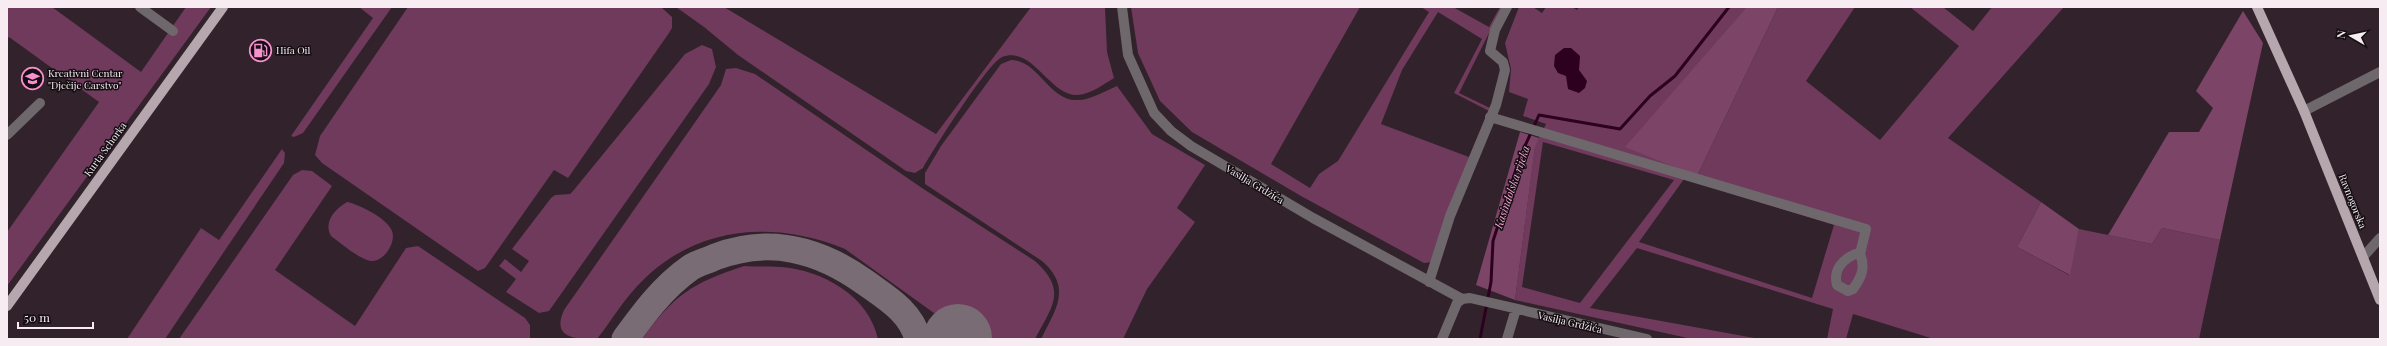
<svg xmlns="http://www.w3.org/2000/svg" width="2387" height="346" font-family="'Playfair Display',serif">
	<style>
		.green { fill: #6f3a5b; fill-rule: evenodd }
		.forest { fill: #7c4567 }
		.water { fill: #2c001e }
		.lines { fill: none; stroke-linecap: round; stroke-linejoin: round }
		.stream { stroke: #2c001e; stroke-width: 3 }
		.taxiway { stroke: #796c74; stroke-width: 27 }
		.runway { stroke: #796c74; stroke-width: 68 }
		.minor { stroke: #6e676b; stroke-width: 10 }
		.major { stroke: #b6a6ae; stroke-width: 10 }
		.labels { text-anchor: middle; stroke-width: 3; stroke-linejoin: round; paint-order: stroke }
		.poi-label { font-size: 10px; fill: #f6ecf2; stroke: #140e12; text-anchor: start }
		.street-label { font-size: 10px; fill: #f6ecf2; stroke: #140e12 }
		.water-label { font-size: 11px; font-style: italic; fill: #fba6d9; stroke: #140e12 }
	</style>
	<rect width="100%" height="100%" fill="#31222b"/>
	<path class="green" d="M7,7H52L141,72L186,7H211L7,286V232L99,102L9,37L7,39Z
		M359,7H392L303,133L294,137L291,136L373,18Z
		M408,7H661L672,17V28L669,33L568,178L554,170L485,268L478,271L322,163L315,155L320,136Z
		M676,7H724L936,134L1031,7H1105L1107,52L1114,78C1104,84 1091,94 1078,95C1050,97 1033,45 1002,57C987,64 933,150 923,168L915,173L906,171L738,55L704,27Z
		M1131,7H1360L1271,164L1310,188L1319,174L1338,161L1429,12L1421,7H1453L1489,27L1500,7H1502L1459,93L1492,109L1432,262L1424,263L1301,196L1192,132L1160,101L1138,53ZM1438,12L1482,39L1454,93L1489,111L1469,157L1381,124L1402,70Z
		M1519,7H1533L1542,13L1546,7H1572L1577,10L1579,7H1748L1697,176L1778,7H1855L1806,81L1880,140L1959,46L1910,7H1943L1973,31L1992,7H2064L1948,138L2041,202L2017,247L2069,275L2079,229L2152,244L2162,228L2220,240L2199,339H1934L1853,314L1846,339H1827L1833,309L1637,248L1590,308L1760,339H1692L1515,300L1535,146L1546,124L1523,116L1528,99L1509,92L1511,69L1505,43ZM1543,142L1674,180L1580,303L1522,287ZM1684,179L1834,225L1812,298L1639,242Z
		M702,45L712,49L716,67L709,84L549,311L539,313L506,292L516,279L499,266L505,259L521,272L529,261L512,249L551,198L555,195L570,194L573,191L685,54Z
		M1011,60C1038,60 1049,100 1076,100C1089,101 1105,91 1117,86L1152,134L1205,165L1177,208L1195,222L1147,289L1123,339H1041C1055,310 1073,288 1042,261L925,184V173L941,146L1001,64Z
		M736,68L755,74L925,190L1035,261C1068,291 1052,306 1035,339H970L845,249C769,218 687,227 632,292C619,307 609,324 597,339C576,339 551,339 564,310L721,85L726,69Z
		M282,149L285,153L284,163L165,339H127L201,228L219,240Z
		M302,170L312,171L332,186L275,270L355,326L406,248L418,246L525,318L530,325V339H179L293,175Z
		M347,202C359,204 388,219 392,231C397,244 381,266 367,260C354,255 342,244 331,236C323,222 335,209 347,202Z
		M744,266C756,267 769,266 781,267C822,270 869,296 878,339H642C674,295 692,283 744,266Z"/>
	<path class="forest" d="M1747,7H1778L1697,176L1625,147Z
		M2243,11L2263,43L2220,240L2162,228L2152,244L2108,235L2169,132H2199L2213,108L2196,91Z
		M1520,132L1539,138L1535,147L1515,300L1476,285Z
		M2041,202L2079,229L2070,275L2017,247Z"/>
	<path class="water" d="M1564,48H1571L1580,56L1579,70L1587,81L1585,88L1579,93L1568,89L1566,76L1558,73L1554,66L1555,55Z"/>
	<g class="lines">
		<path class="stream" d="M1480,339L1491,282L1493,241L1520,157L1539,115L1620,129L1650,96L1675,76L1729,7"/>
		<path class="taxiway" d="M625,339C644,313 663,287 690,268C697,263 707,261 715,257C770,236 819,249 866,283C887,298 911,312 918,339"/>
		<path class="runway" d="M957,339L958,338"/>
		<path class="minor" d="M140,7L173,31
			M1122,7L1128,55L1154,113L1171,131L1191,146L1313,218L1462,299
			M2304,111L2380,72
			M1490,117L1866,229L1860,254
			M7,135L40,103
			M1855,254H1860C1866,268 1861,278 1853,289L1848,291L1837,285C1833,270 1842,260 1855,254Z
			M2363,257L2380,238
			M1429,282L1450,216L1496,105L1503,78L1505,70L1503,62L1490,51L1495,30L1507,7
			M1442,339L1457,303L1462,299L1470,298L1647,339
			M1507,339L1516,309"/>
		<path class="major" d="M2257,7L2304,111L2380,300
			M7,306L223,7"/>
	</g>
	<defs>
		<symbol id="fuel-ring" viewBox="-11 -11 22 22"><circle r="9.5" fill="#140e12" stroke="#f790cf" stroke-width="1.5"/><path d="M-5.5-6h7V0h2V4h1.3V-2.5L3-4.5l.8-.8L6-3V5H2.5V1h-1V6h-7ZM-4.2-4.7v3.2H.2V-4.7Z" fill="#f790cf"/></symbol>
		<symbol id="school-ring" viewBox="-11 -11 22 22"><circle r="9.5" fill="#140e12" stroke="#f790cf" stroke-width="1.5"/><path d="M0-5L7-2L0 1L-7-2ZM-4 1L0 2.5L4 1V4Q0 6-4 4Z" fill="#f790cf"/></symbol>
	</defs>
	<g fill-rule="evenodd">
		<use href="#fuel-ring" x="248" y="38" width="25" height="25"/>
		<use href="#school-ring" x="20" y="66" width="25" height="25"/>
	</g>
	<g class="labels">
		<g class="poi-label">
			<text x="276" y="54">Hifa Oil</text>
			<text x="48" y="77">Kreativni Centar<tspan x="48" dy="12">"Dječije Carstvo"</tspan></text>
		</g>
		<g class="street-label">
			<text transform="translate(105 149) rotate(-54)" y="4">Kurta Schorka</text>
			<text transform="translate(1255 184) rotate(31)" y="4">Vasilja Grdžića</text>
			<text transform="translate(2353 201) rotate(68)" y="4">Ravnogorska</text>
			<text transform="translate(1570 322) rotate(13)" y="4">Vasilja Grdžića</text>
		</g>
		<g class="water-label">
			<text transform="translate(1512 187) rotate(-71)" y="4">Kasindolska rijeka</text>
		</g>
	</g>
	<rect width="2387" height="346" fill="none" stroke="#f6ecf2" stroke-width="16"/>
	<g transform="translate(2351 36) rotate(279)" stroke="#140e12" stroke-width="3" paint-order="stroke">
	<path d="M0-3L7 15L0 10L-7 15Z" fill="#f6ecf2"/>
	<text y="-6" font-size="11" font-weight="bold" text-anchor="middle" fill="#f6ecf2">N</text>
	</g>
	<path d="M18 322v6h75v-6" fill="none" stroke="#f6ecf2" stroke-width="2"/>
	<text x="24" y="322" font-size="12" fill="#f6ecf2" stroke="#140e12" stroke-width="3" paint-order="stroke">50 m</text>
</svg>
